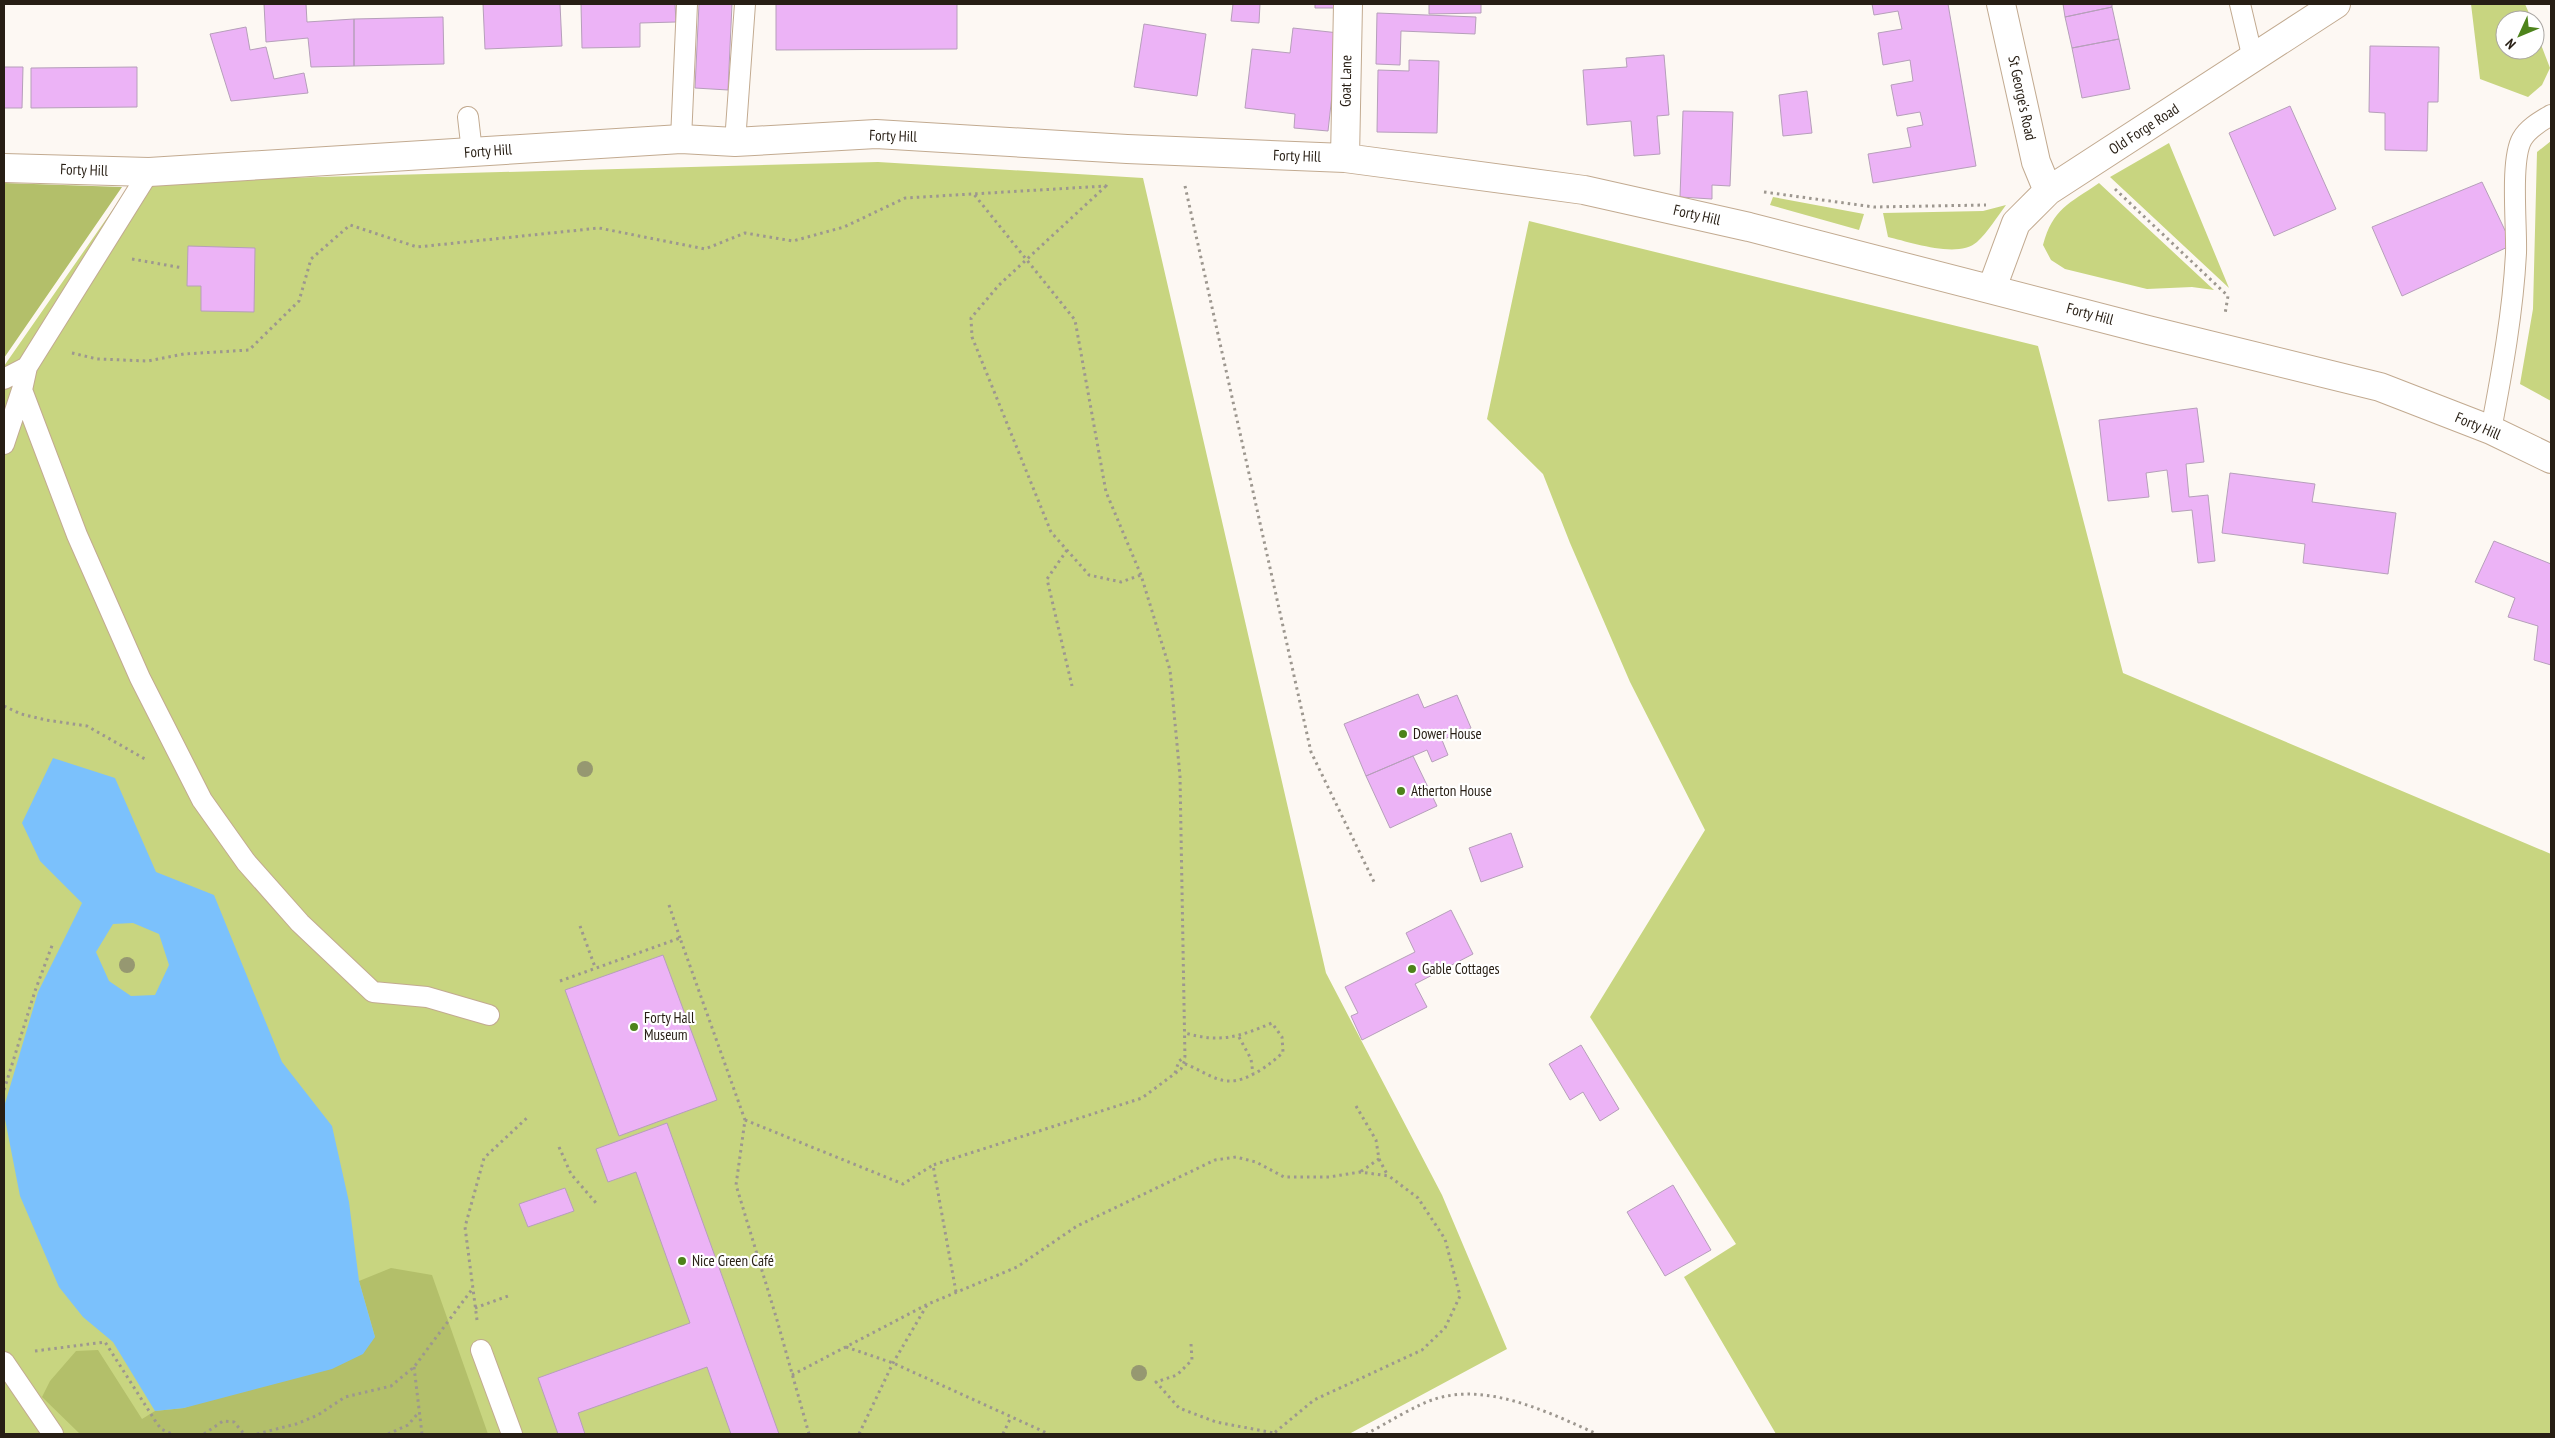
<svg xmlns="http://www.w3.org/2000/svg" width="2555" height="1438" font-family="'PT Sans Narrow',sans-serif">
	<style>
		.green { fill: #c8d580 }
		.forest { fill: #b3bf6a }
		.water { fill: #7bc1fc; fill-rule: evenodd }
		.building { fill: #ecb3f6; stroke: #b69fba }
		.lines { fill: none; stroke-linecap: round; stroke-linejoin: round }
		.service-casing { stroke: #c2aa90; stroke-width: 22 }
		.minor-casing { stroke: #c2aa90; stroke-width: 30 }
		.path { stroke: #9d978f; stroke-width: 3; stroke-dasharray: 2.5 4; stroke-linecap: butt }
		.service { stroke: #fff; stroke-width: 20 }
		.minor { stroke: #fff; stroke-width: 28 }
		.tree { fill: #969871 }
		.poi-dot { fill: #4d831b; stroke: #fff; stroke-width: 2 }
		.labels { text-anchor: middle; stroke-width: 4.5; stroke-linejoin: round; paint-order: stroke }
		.street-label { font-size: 15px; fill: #271e14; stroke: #fff }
		.poi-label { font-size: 15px; fill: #271e14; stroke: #fff; text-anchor: start }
	</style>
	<rect width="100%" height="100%" fill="#fdf8f3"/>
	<path class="green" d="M2471,4H2525L2532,20H2505V50H2535V29L2550,68L2542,85L2528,97L2480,79Z
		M2551,141V401L2520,384L2533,309L2537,152Z
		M2169,143L2229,288L2110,177Z
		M878,162L1143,178L1326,973L1442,1195L1507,1349L1349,1434H4V366L132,182Z
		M2099,183L2214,290L2192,287L2147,289L2065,269L2051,260L2043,245C2053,208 2069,204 2099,183Z
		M1773,197L1864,214L1859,230L1770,205Z
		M2006,205C1997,217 1988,232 1977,242C1958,259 1910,242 1888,237L1883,213L1983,211Z
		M1529,221L2038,346L2123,673L2551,854V1434H1776L1684,1277L1736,1244L1590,1017L1705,830L1630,682L1570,543L1543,474L1487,419Z"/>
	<path class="forest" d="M4,183L122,187L4,358Z
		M391,1268L432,1275L488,1434H80L42,1397L50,1381L76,1351L98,1350L142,1419L155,1411L184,1408L375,1337L359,1281Z"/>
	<path class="water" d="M53,758L115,778L156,872L214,895L282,1062L332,1126L349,1202L359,1281L375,1337L363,1354L332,1369L184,1408L155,1411L113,1342L83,1317L59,1287L20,1196L4,1114V1107L38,992L82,903L40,861L22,823ZM133,923L159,934L169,965L155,995L131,996L109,981L96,952L113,924Z"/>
	<path class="building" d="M264,4H306L307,22L354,19V66L311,67L308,38L266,42Z
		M483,4H560L562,46L485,49Z
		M581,4H675L676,22L640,23V47L582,48Z
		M699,4H732L728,90L695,88Z
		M776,4H957V49L776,50Z
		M1233,4H1260L1259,23L1231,21Z
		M1315,4H1341V8H1315Z
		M1429,4H1481V13L1429,14Z
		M1872,4H1948L1976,166L1873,183L1868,154L1911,147L1907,128L1923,125L1920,112L1897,116L1891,85L1913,81L1910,60L1883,65L1878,33L1902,29L1898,11L1874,15Z
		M2063,4H2112V7L2065,17Z
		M2112,7L2119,39L2072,48L2065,17Z
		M1377,13L1476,17L1475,34L1401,31L1400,65L1376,64Z
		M443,17L444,64L354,66V19Z
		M1144,24L1206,34L1197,96L1134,87Z
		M246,27L250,50L266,47L274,79L304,73L308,93L231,101L210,34Z
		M1293,28L1339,33L1328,131L1294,128L1295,114L1245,108L1252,49L1290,53Z
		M2119,39L2130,89L2082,98L2072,48Z
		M2370,46L2439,47L2438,102H2428L2427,151L2385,150V113L2369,112Z
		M1664,55L1669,115L1657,116L1660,154L1634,156L1631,121L1587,125L1583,70L1627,67L1626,58Z
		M1409,60L1439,61L1437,133L1377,132L1378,70L1409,71Z
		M4,67H23L22,108H4Z
		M137,67V107L31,108V68Z
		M1807,91L1812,133L1783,136L1779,95Z
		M2290,106L2336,209L2274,236L2229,133Z
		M1683,111L1733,112L1730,186L1712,185V199L1680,197Z
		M2482,182L2512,245L2402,296L2372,227Z
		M188,246L255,248L254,312L201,311V286H187Z
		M2197,408L2204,462L2186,464L2189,497L2208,495L2215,561L2198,563L2192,510L2172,512L2167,470L2146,473L2149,497L2108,501L2099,420Z
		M2230,473L2315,484L2312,502L2396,513L2388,574L2303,563L2305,544L2222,533Z
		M2494,541L2551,564V665L2534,660L2538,626L2508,617L2515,598L2475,582Z
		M1418,694L1424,708L1457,695L1471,728L1442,740L1448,755L1432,762L1427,750L1366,776L1344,724Z
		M1413,756L1437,806L1390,828L1366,776Z
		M1511,833L1523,867L1481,882L1469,848Z
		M1451,910L1473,954L1415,984L1427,1007L1362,1040L1351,1016L1358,1013L1345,987L1415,952L1406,933Z
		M663,955L717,1100L619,1136L565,990Z
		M1581,1045L1619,1109L1600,1121L1583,1092L1570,1100L1549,1064Z
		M667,1123L779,1434H731L707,1367L578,1413L585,1434H558L538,1378L690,1323L636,1172L608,1182L596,1149Z
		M1673,1185L1711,1250L1665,1276L1627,1212Z
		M565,1188L574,1211L528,1227L519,1204Z"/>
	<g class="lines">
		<defs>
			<path id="service" d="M2240,4L2253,59
				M468,117L472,152
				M681,139L687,4
				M735,142L745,4
				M4,379L27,367
				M22,390L77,535L140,678L202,800L246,862L300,923L373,992L427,997L489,1015
				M2491,430C2502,372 2513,312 2516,253C2517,227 2510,160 2522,139C2528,128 2541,121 2551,115
				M4,444L22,390L27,367L149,172
				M481,1350L512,1434
				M4,1362L53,1434"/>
			<path id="minor" d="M2001,4L2036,162L2048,191
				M1345,158L1348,4
				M4,168L149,172L681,139L735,142L876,134L1127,149L1345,158L1584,190L1749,227L2148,330L2380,387L2491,430L2551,459
				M1992,288L2016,223L2048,191L2336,4"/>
		</defs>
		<use href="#service" class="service-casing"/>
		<use href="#minor" class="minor-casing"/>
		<path class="path" d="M1106,186L999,285L971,318L972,337L1051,532L1089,575L1121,582L1141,575
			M1185,186L1311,752L1374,882
			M2115,189L2228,296L2225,314
			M1764,192L1874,207L1986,205
			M132,259L183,268
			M72,353L97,359L148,361L184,354L249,350L299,301L311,259L350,225L417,247L599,228L705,249L745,233L793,241L844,227L905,198L1106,186L1108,182
			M1067,550L1047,579L1072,686
			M4,706L21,714L46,720L87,726L145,759
			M669,905L680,938
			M580,926L595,967
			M560,981L680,938L745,1120L736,1185L777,1320L809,1434
			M1239,1037L1251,1059L1253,1074
			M1185,1064C1198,1068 1214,1081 1229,1081C1246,1082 1272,1064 1283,1052L1282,1037L1272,1023C1239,1037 1220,1043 1185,1033
			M1175,1073L1179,1061L1185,1057
			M4,1090L35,991L53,943
			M1356,1106L1376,1140L1379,1159L1360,1172
			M745,1120L903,1184L933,1165
			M559,1147L571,1174L596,1203
			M1379,1159L1388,1176
			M956,1292L933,1165L1142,1098L1181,1069L1185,1060L1180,776L1170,670L1141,575L1106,492L1075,320L973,193
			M475,1308L508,1296
			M477,1320L465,1227L484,1158L529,1116
			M1191,1344L1192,1360L1177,1375L1156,1382L1179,1408L1216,1422L1274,1433
			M846,1347L893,1363L1049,1434
			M35,1351L105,1342L156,1422L161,1429L172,1434
			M414,1367L422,1434
			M792,1375L928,1304L1017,1267L1077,1226L1215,1160L1236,1157L1256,1162L1284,1177H1329L1360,1172L1389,1176L1418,1198L1445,1239L1460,1296L1445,1328L1422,1350L1314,1400L1273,1434
			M204,1434L223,1421L234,1422L244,1434
			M257,1434L296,1424L318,1415L345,1397L391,1386L414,1367L473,1288
			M388,1434L408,1425L419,1412
			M859,1434L893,1363L927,1305
			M1003,1434L1011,1417
			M1366,1434C1386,1424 1415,1405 1435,1399C1488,1382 1550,1413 1597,1434"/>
		<use href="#service" class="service"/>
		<use href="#minor" class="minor"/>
	</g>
	<g class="tree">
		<circle cx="585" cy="769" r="8"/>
		<circle cx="127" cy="965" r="8"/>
		<circle cx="1139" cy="1373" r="8"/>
	</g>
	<g class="poi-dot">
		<circle cx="1403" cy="734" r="5"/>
		<circle cx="1401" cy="791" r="5"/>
		<circle cx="1412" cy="969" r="5"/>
		<circle cx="634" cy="1027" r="5"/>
		<circle cx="682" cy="1261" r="5"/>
	</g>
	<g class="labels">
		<g class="street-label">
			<text transform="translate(1346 81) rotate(-89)" y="5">Goat Lane</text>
			<text transform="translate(2022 98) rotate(78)" y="5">St George's Road</text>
			<text transform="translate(2144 129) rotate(-33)" y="5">Old Forge Road</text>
			<text transform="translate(893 136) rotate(2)" y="5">Forty Hill</text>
			<text transform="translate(488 151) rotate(-4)" y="5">Forty Hill</text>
			<text transform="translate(1297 156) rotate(2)" y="5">Forty Hill</text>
			<text transform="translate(84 170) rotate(2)" y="5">Forty Hill</text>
			<text transform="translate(1697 215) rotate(13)" y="5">Forty Hill</text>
			<text transform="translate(2090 314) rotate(15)" y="5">Forty Hill</text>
			<text transform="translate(2478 426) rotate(23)" y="5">Forty Hill</text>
		</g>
		<g class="poi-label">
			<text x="1413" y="739">Dower House</text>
			<text x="1411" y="796">Atherton House</text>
			<text x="1422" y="974">Gable Cottages</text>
			<text x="644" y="1023">Forty Hall<tspan x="644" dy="17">Museum</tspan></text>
			<text x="692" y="1266">Nice Green Café</text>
		</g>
	</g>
	<rect width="2555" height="1438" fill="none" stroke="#271e14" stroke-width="10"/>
	<g transform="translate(2520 35) rotate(226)"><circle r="24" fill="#ffffff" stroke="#a9a5a1"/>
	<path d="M0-4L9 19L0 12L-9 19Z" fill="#4d831b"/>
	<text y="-8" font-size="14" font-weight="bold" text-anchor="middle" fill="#271e14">N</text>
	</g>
</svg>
